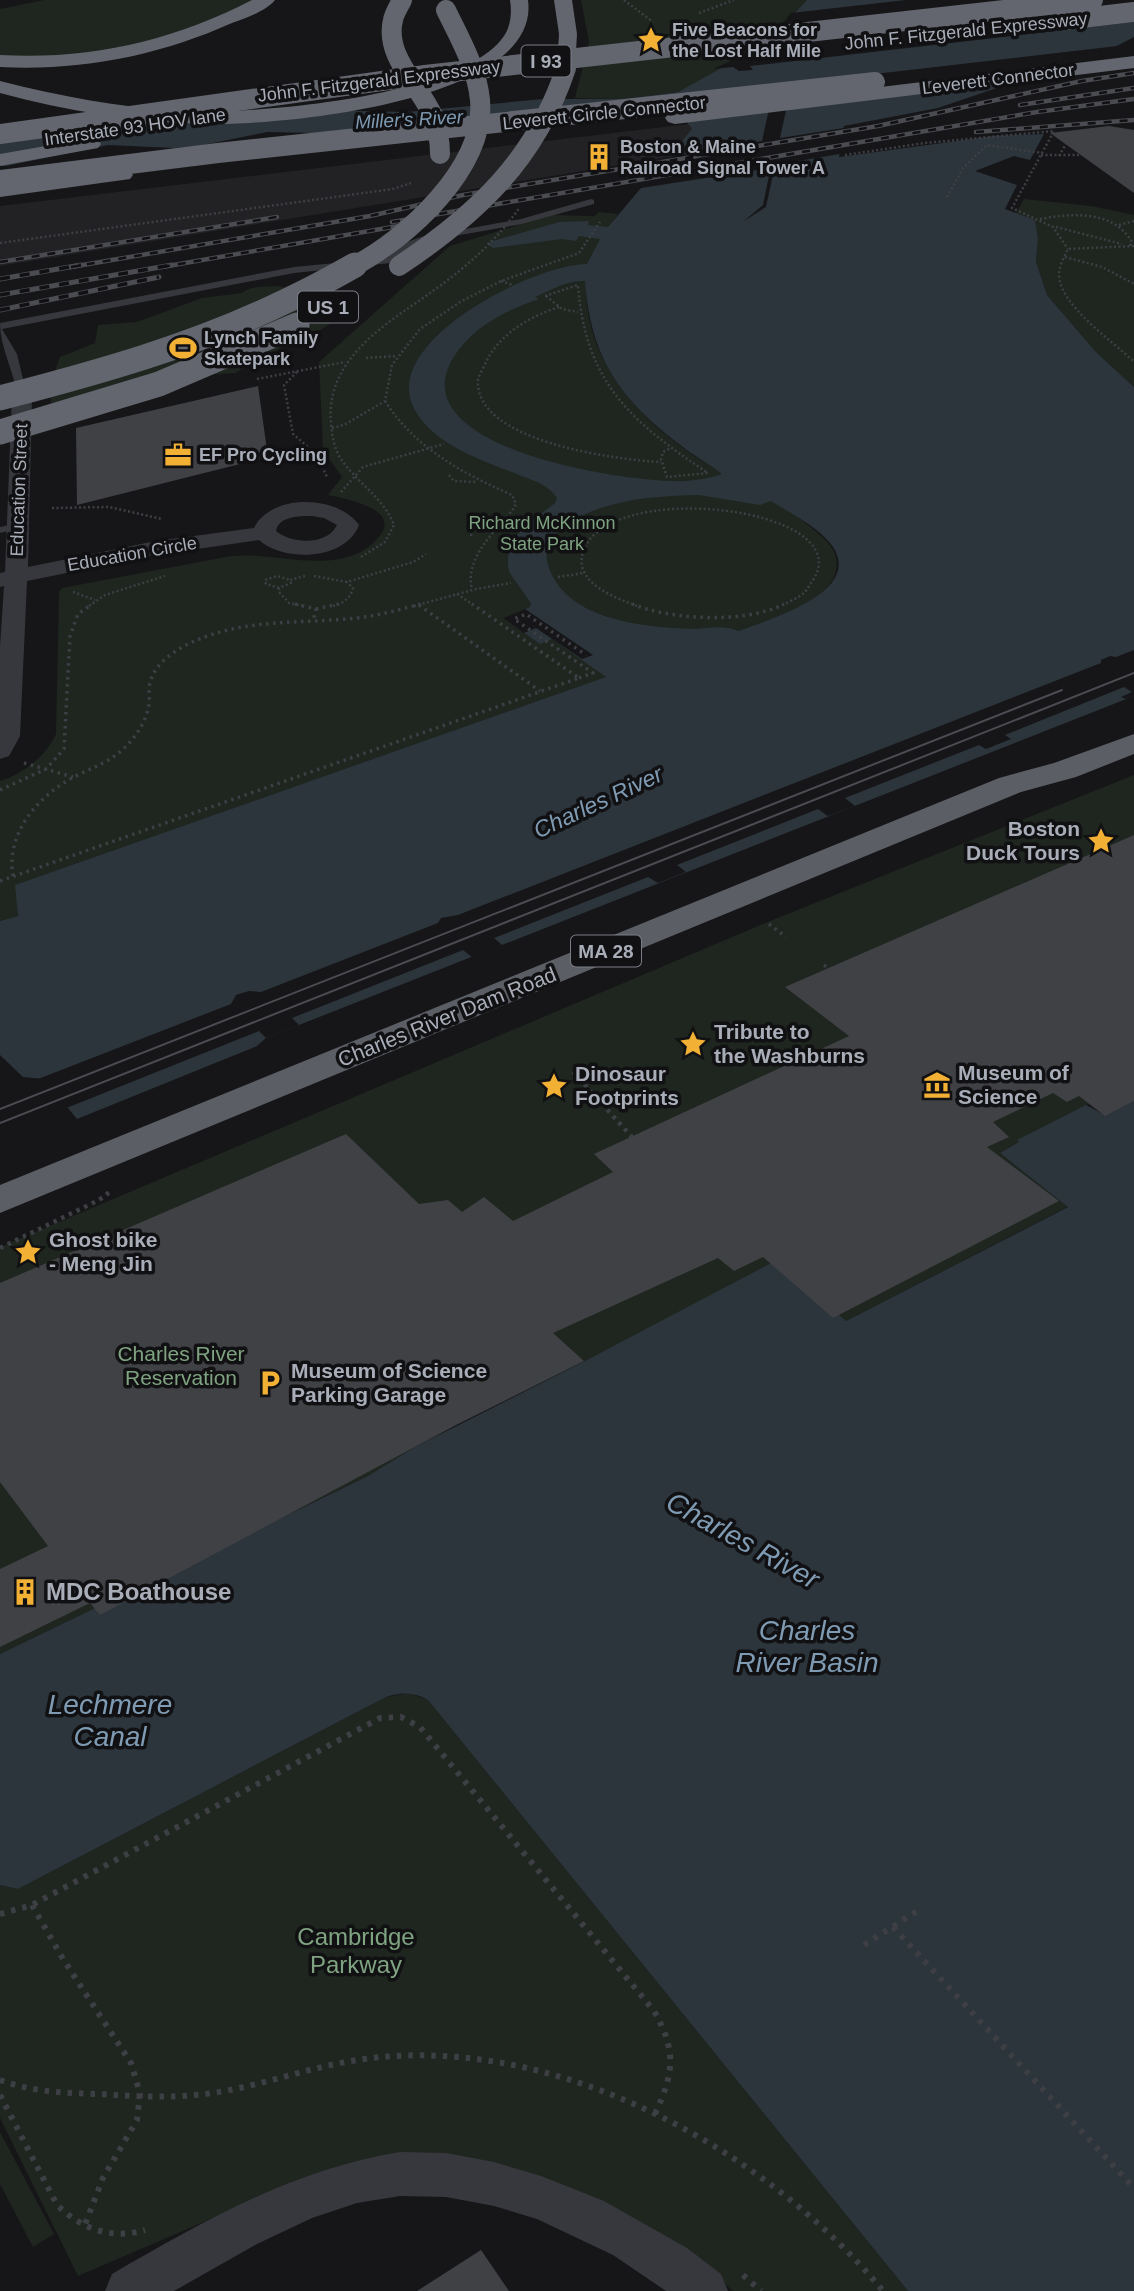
<svg xmlns="http://www.w3.org/2000/svg" width="1134" height="2291" font-family="Arial,sans-serif">
	<style>
		.built { fill: #222225 }
		.green { fill: #1e261f }
		.water { fill: #2c353c; fill-rule: evenodd }
		.pier { fill: #161618 }
		.building { fill: #404145 }
		.lines { fill: none; stroke-linecap: round; stroke-linejoin: round }
		.path-far3 { stroke: #3d3f44; stroke-width: 2.5; stroke-dasharray: 2 2.5; stroke-linecap: butt }
		.path-far2 { stroke: #3d3f44; stroke-width: 3.5; stroke-dasharray: 2.5 4.5; stroke-linecap: butt }
		.path-far1 { stroke: #3d3f44; stroke-width: 4.5; stroke-dasharray: 3.5 5; stroke-linecap: butt }
		.path { stroke: #3d3f44; stroke-width: 6; stroke-dasharray: 4.5 7; stroke-linecap: butt }
		.service { fill: #37383d; fill-rule: evenodd }
		.minor { fill: #37383d; fill-rule: evenodd }
		.trunk { fill: #5b5e65; fill-rule: evenodd }
		.motorway { fill: #63666e; fill-rule: evenodd }
		.tram { stroke: #4a4c52; stroke-width: 2 }
		.rail-far1-casing { stroke: #4a4c52; stroke-width: 4.5 }
		.rail-casing { stroke: #4a4c52; stroke-width: 5 }
		.rail-far1 { stroke: #111113; stroke-width: 2.5; stroke-dasharray: 8; stroke-linecap: butt }
		.rail { stroke: #111113; stroke-width: 3.5; stroke-dasharray: 10; stroke-linecap: butt }
		.path-bridge { stroke: #3d3f44; stroke-width: 2.5; stroke-dasharray: 2 2.5; stroke-linecap: butt }
		.motorway-bridge-far1 { stroke: #63666e; stroke-width: 20 }
		.motorway-bridge { stroke: #63666e; stroke-width: 25 }
		.labels { text-anchor: middle; stroke-width: 7; stroke-linejoin: round; paint-order: stroke }
		.far-poi-label { font-size: 18px; font-weight: bold; fill: #a8adb8; stroke: #111113; text-anchor: start }
		.far-street-label { font-size: 18px; fill: #a8adb8; stroke: #111113 }
		.far-park-label { font-size: 18px; fill: #7fa381; stroke: #111113 }
		.shield { fill: #111113; stroke: #7b7e86; stroke-width: 2 }
		.shield-label { font-size: 19px; font-weight: bold; fill: #a8adb8 }
		.far-water-label { font-size: 19px; font-style: italic; fill: #7f9bb3; stroke: #111113 }
		.poi-label { font-size: 21px; font-weight: bold; fill: #a8adb8; stroke: #111113; text-anchor: start }
		.street-label { font-size: 21px; fill: #a8adb8; stroke: #111113 }
		.park-label { font-size: 21px; fill: #7fa381; stroke: #111113 }
		.water-label { font-size: 23px; font-style: italic; fill: #7f9bb3; stroke: #111113 }
		.near-poi-label { font-size: 24px; font-weight: bold; fill: #a8adb8; stroke: #111113; text-anchor: start }
		.near-park-label { font-size: 24px; fill: #7fa381; stroke: #111113 }
		.near-water-label { font-size: 28px; font-style: italic; fill: #7f9bb3; stroke: #111113 }
	</style>
	<rect width="100%" height="100%" fill="#161618"/>
	<path class="built" d="M689,124L692,129L691,132L669,157L0,266V206Z"/>
	<path class="green" d="M44,0H253C196,28 135,49 71,56C48,59 23,56 0,56V9Z
		M581,0H807L767,48L678,92L623,99L575,98L589,42Z
		M1024,199L1091,206L1134,215V387L1096,352L1047,295L1036,262L1038,238L1035,221L1016,213Z
		M599,212L618,214C589,251 580,275 590,322C603,380 648,425 696,457C724,475 831,527 836,557C845,601 768,620 738,631L16,885L18,916L0,921V781C23,774 46,756 56,734L59,592L62,588L231,556C276,551 342,579 378,538C404,509 346,499 328,495L342,477L323,450L319,362L450,246L551,215L595,216Z
		M278,286L355,307L313,335L271,353L235,373L204,375L51,406L50,385L60,357L95,343L98,325L137,322L202,298L242,293C251,285 266,287 278,286Z
		M1134,775V1101L1105,1116L1089,1104L1018,1140L1019,1142L1000,1153L1069,1206L846,1321L587,1360L456,1425L368,1476L0,1654V1247L770,921Z
		M409,1693L428,1700L908,2291H733L704,2266L551,2182L257,2199L78,2276L0,2118V1885L18,1889L386,1697Z
		M0,2132L54,2234L33,2247L0,2184Z"/>
	<path class="water" d="M807,0H1134V37L1111,49L938,108L844,126L839,157L994,136L1044,134L1030,160L1014,156L975,171L1017,185L1005,209L1035,220L1038,238L1036,262L1047,295L1096,352L1134,387V696L299,1025L266,1038L257,1046L77,1119L44,1079L23,1077L0,1055V921L18,916L15,885L606,677L552,639L540,644L503,618L530,607L531,603L509,572C502,537 531,522 555,503L557,498C547,483 533,481 517,474C481,460 428,443 412,404C386,338 536,264 587,264L600,239L579,236L576,241L562,239L493,248L486,243L559,222L589,221L588,225L608,227L641,188L777,167L784,139L669,157L692,129L681,114L676,112L313,133L267,132L198,146L175,148L108,145L6,166H0V139L203,115L312,110L407,112L543,99H623L678,92L727,65L756,55ZM585,281C591,364 625,405 691,453C701,460 712,466 722,474C710,478 698,480 686,481C633,484 398,450 453,358C472,327 506,310 539,299L535,297C554,289 564,281 585,281ZM699,495L760,505L771,501C791,514 815,525 830,543C869,591 767,620 738,631C724,624 707,629 692,629C642,627 561,620 547,561C544,545 557,530 570,522C609,499 654,496 699,495Z
		M1134,1101V2291H908L428,1700C414,1692 401,1692 386,1697L18,1889L0,1885V1654L368,1476L415,1447L587,1360L777,1260L846,1321L1068,1207L1000,1153L1019,1142L1017,1140L1086,1105L1105,1115Z"/>
	<path class="pier" d="M906,0H1134V22L750,66L753,70L739,71L733,67L713,69L765,45L791,13Z
		M1126,45L1067,68L787,106L780,138L850,127L846,129L845,153L775,165L766,207L744,221L763,205L771,166L717,173L775,164L779,143L715,154L709,150L762,141L769,109L675,116L662,114L701,94Z
		M525,609L593,655L582,659L536,628L524,633L503,618Z
		M1134,650V696L1126,699L1121,697L1132,692L1124,687L1005,735L1011,739L986,749L979,745L845,798L855,806L828,816L818,809L677,865L686,872L658,883L648,877L494,938L502,945L472,957L463,950L292,1018L299,1025L266,1038L259,1031L64,1109L42,1083L33,1081L231,1004L236,995L249,991L261,992L438,923L441,918L458,915L1101,663V660L1110,656L1116,657Z"/>
	<path class="building" d="M1109,126L1134,130V193L1050,133Z
		M258,386L268,457L77,505L76,428Z
		M1134,835V1101L1105,1116L1079,1096L1067,1102L1053,1093L993,1122L1009,1137L987,1147L1059,1201L833,1318L763,1257L734,1271L718,1258L553,1333L584,1361L456,1425L100,1615L90,1603L0,1647V1569L48,1546L0,1482V1283L346,1134L419,1204L448,1200L462,1212L484,1197L513,1221L613,1172L594,1154L849,1036L785,987Z
		M481,2250L509,2291H417Z"/>
	<g class="lines">
		<path class="path-far3" d="M624,0L653,22
			M699,13L734,0
			M624,139L642,156
			M845,155L925,143L1054,131L1012,208L1053,227L1068,249
			M1041,155H1082
			M1059,156L1066,144
			M947,197L963,168L987,145L1042,153
			M1040,219C1073,213 1113,210 1132,242L1130,246
			M1119,225L1134,221
			M1056,227L1122,244
			M0,243L393,189L411,183
			M1134,246L1068,249C1064,257 1059,266 1059,275C1060,306 1113,341 1134,362
			M1065,257L1102,267L1134,284
			M501,281L513,285
			M545,296L578,285C585,382 631,422 708,473L667,477L661,459L663,452L671,448
			M546,296L562,309L578,312
			M559,307C531,316 501,333 487,360C485,366 479,374 478,380C474,442 618,460 661,462
			M366,358L396,356
			M297,372L284,385L293,434L316,454L327,477
			M257,379L345,362
			M385,401C415,448 462,473 512,495L516,504L514,508C497,530 464,557 472,589
			M332,428L344,425L385,401L392,365L420,329L460,302L501,281L579,253L600,222
			M449,475L454,481L476,482
			M341,492L363,467L444,444
			M52,508L109,507L162,519
			M471,536L472,530L497,524
			M361,557L385,542L394,525C383,497 357,483 341,459C334,449 332,435 331,423C326,370 367,337 407,309
			M314,576L347,582L413,562L426,554
			M558,577L584,573
			M279,588L266,584L265,580L277,576L290,580
			M73,592L95,600
			M457,594L475,606
			M89,606L105,595L165,576
			M303,606L289,603L279,592V588L291,583L290,580L305,576
			M333,606C343,603 350,599 353,588L347,582
			M414,606L476,589L511,583
			M637,606C617,598 577,585 582,556C598,476 861,506 813,580C810,584 807,590 804,593C798,598 788,602 781,606"/>
		<path class="path-far2" d="M295,604L316,609L313,621
			M632,604C671,620 746,624 784,604
			M419,605L540,691
			M316,609L338,604
			M579,678L593,673L514,619L526,614L586,655
			M24,763L73,777
			M0,790L46,769L64,749L70,636L78,614L92,604
			M13,876C6,834 36,798 72,778C93,767 114,761 130,742C139,732 147,718 149,704C150,697 148,690 150,683C155,660 184,644 205,637C250,620 299,623 347,619C372,617 396,611 420,604
			M0,881L579,678L472,604
			M769,924L786,937
			M824,965L828,968"/>
		<path class="path-far1" d="M573,1072L632,1137
			M0,1248L99,1200L111,1191"/>
		<path class="path" d="M32,1905L63,1959L131,2063L140,2094L137,2120L103,2178L84,2227
			M0,1914L32,1905L380,1718L401,1717L420,1727L654,2011C677,2051 674,2073 655,2114
			M893,1927L1134,2188
			M864,1945L922,1908
			M0,2080C32,2092 65,2093 99,2094C143,2097 186,2099 230,2090C275,2081 319,2065 364,2059C554,2033 765,2148 883,2291
			M0,2095L57,2205C82,2229 111,2240 145,2230
			M743,2275L761,2291"/>
		<path class="service" d="M591,199L594,200V204L522,224L426,241L408,248L390,263L294,273L2,329L17,354L27,396L16,400L11,397L17,394C13,369 0,347 0,323L294,267L387,258L402,244L421,237L521,219Z
			M18,523L24,526L22,528L0,533V527Z"/>
		<path class="minor" d="M22,390L29,392L32,396L28,567L156,541L254,528C271,493 338,495 359,525C346,560 285,563 259,540L156,555L27,581L20,736L9,756L0,759V647L4,586L0,587V573L5,572L12,396L15,392ZM312,516L324,518L337,525C327,546 291,544 276,531C279,516 299,516 312,516Z
			M400,2152L446,2153L494,2162L541,2176L604,2201L687,2248L721,2274L728,2291H666L613,2255L537,2219L494,2206L446,2197L400,2196L357,2203L312,2218L257,2244L174,2291H105L112,2274C204,2221 294,2169 400,2152Z"/>
		<path class="trunk" d="M1134,734V754L1076,777L1021,792L0,1213V1185L999,778L1054,763Z"/>
		<path class="motorway" d="M252,0H275C266,11 246,18 232,23C158,56 81,71 0,67V55C90,60 172,41 252,0Z
			M510,0H528C542,103 274,126 204,124C135,122 67,111 0,93V81C59,96 118,107 179,111C249,115 462,98 504,36C511,25 512,12 510,0Z
			M554,0H572L577,34L575,68L566,74L557,68L559,34Z
			M1134,56V68L675,124L668,122L665,118L668,114L675,112Z
			M91,138L98,140L101,144L98,148L0,166V154Z
			M123,169L130,171L133,175L130,179L0,197V185Z"/>
		<path class="tram" d="M0,1109L1062,690
			M0,1123L1134,673"/>
		<defs>
			<path id="rail-far1" d="M1020,105L1134,88
				M976,132L1134,120
				M392,222L1037,112L1134,99
				M0,262L277,217
				M71,267L370,216L463,195L878,126L1082,81L1134,73
				M162,267L404,225"/>
			<path id="rail" d="M0,279L81,265
				M0,295L172,265
				M0,310L159,277"/>
		</defs>
		<use href="#rail-far1" class="rail-far1-casing"/>
		<use href="#rail" class="rail-casing"/>
		<use href="#rail-far1" class="rail-far1"/>
		<use href="#rail" class="rail"/>
		<path class="path-bridge" d="M407,309C450,280 490,250 520,207"/>
		<path class="motorway-bridge-far1" d="M402,0C399,6 394,14 393,20C384,56 420,86 433,116C438,129 440,140 440,154
			M1065,20L1134,12
			M0,134L425,75L1093,0
			M0,180L218,153L875,82
			M399,266C477,214 536,159 566,68
			M352,267C407,239 486,167 480,100C477,68 460,39 446,10"/>
		<path class="motorway-bridge" d="M0,398C96,373 194,346 284,302C308,291 332,278 355,265
			M0,432L159,384L297,325"/>
	</g>
	<defs>
		<symbol id="sight-bare" viewBox="-9 -9 18 18"><path d="M0-6L1.8-2.2L6-1.7L2.9 1.2L3.7 5.4L0 3.3L-3.7 5.4L-2.9 1.2L-6-1.7L-1.8-2.2Z" fill="#f2b134" stroke="#111113" stroke-width="2.5" paint-order="stroke"/></symbol>
		<symbol id="building-bare" viewBox="-9 -9 18 18"><path d="M-4-6H4V6H1V3H-1V6H-4ZM-2.5-4.3h1.7v1.8h-1.7ZM.8-4.3h1.7v1.8H.8ZM-2.5-1h1.7V.8h-1.7ZM.8-1h1.7V.8H.8Z" fill="#f2b134" stroke="#111113" stroke-width="2.5" paint-order="stroke"/></symbol>
		<symbol id="stadium-bare" viewBox="-9 -9 18 18"><path d="M0-5a6.5 5 0 1 0 0 10a6.5 5 0 1 0 0-10ZM-3.5-1.8h7v3.6h-7Z" fill="#f2b134" stroke="#111113" stroke-width="2.5" paint-order="stroke"/></symbol>
		<symbol id="office-bare" viewBox="-9 -9 18 18"><path d="M-6-3h4V-5.5h4V-3h4V5H-6ZM-1-4.5V-3h2v-1.5ZM-6 0V1H6V0Z" fill="#f2b134" stroke="#111113" stroke-width="2.5" paint-order="stroke"/></symbol>
		<symbol id="museum-bare" viewBox="-9 -9 18 18"><path d="M0-6L6-3V-2H-6V-3ZM-5-1h2V3h-2ZM-1-1h2V3h-2ZM3-1h2V3H3ZM-6 4H6V6H-6Z" fill="#f2b134" stroke="#111113" stroke-width="2.5" paint-order="stroke"/></symbol>
		<symbol id="parking-bare" viewBox="-9 -9 18 18"><path d="M-3.5-5.5H1a3.5 3.5 0 0 1 0 7H-1V5.5H-3.5ZM-1-3.4V-.6H.8a1.4 1.4 0 0 0 0-2.8Z" fill="#f2b134" stroke="#111113" stroke-width="2.5" paint-order="stroke"/></symbol>
	</defs>
	<g fill-rule="evenodd">
		<use href="#sight-bare" x="632" y="21" width="38" height="38"/>
		<use href="#building-bare" x="580" y="138" width="38" height="38"/>
		<use href="#stadium-bare" x="164" y="329" width="38" height="38"/>
		<use href="#office-bare" x="159" y="436" width="38" height="38"/>
		<use href="#sight-bare" x="1082" y="822" width="38" height="38"/>
		<use href="#sight-bare" x="674" y="1025" width="38" height="38"/>
		<use href="#museum-bare" x="918" y="1066" width="38" height="38"/>
		<use href="#sight-bare" x="535" y="1067" width="38" height="38"/>
		<use href="#sight-bare" x="9" y="1233" width="38" height="38"/>
		<use href="#parking-bare" x="251" y="1364" width="38" height="38"/>
		<use href="#building-bare" x="6" y="1573" width="38" height="38"/>
	</g>
	<g class="labels">
		<g class="far-poi-label">
			<text x="672" y="36">Five Beacons for<tspan x="672" dy="21">the Lost Half Mile</tspan></text>
			<text x="620" y="153">Boston &amp; Maine<tspan x="620" dy="21">Railroad Signal Tower A</tspan></text>
			<text x="204" y="344">Lynch Family<tspan x="204" dy="21">Skatepark</tspan></text>
			<text x="199" y="461">EF Pro Cycling</text>
		</g>
		<g class="far-street-label">
			<text transform="translate(966 31) rotate(-6)" y="6">John F. Fitzgerald Expressway</text>
			<text transform="translate(998 79) rotate(-7)" y="6">Leverett Connector</text>
			<text transform="translate(379 81) rotate(-7)" y="6">John F. Fitzgerald Expressway</text>
			<text transform="translate(604 113) rotate(-6)" y="6">Leverett Circle Connector</text>
			<text transform="translate(135 127) rotate(-8)" y="6">Interstate 93 HOV lane</text>
			<text transform="translate(19 490) rotate(-88)" y="6">Education Street</text>
			<text transform="translate(132 554) rotate(-10)" y="6">Education Circle</text>
		</g>
		<g class="far-park-label">
			<text x="542" y="529">Richard McKinnon<tspan x="542" dy="21">State Park</tspan></text>
		</g>
		<g class="shield">
			<rect x="521.5" y="45.5" width="49" height="31" rx="5"/>
			<rect x="298" y="291.5" width="60" height="31" rx="5"/>
			<rect x="571" y="935.5" width="70" height="31" rx="5"/>
		</g>
		<g class="shield-label">
			<text x="546" y="68">I 93</text>
			<text x="328" y="314">US 1</text>
			<text x="606" y="958">MA 28</text>
		</g>
		<g class="far-water-label">
			<text transform="translate(409 119) rotate(-3)" y="7">Miller's River</text>
		</g>
		<g class="poi-label">
			<text x="1080" y="836" text-anchor="end">Boston<tspan x="1080" dy="24">Duck Tours</tspan></text>
			<text x="714" y="1039">Tribute to<tspan x="714" dy="24">the Washburns</tspan></text>
			<text x="958" y="1080">Museum of<tspan x="958" dy="24">Science</tspan></text>
			<text x="575" y="1081">Dinosaur<tspan x="575" dy="24">Footprints</tspan></text>
			<text x="49" y="1247">Ghost bike<tspan x="49" dy="24">- Meng Jin</tspan></text>
			<text x="291" y="1378">Museum of Science<tspan x="291" dy="24">Parking Garage</tspan></text>
		</g>
		<g class="street-label">
			<text transform="translate(447 1017) rotate(-22)" y="7">Charles River Dam Road</text>
		</g>
		<g class="park-label">
			<text x="181" y="1361">Charles River<tspan x="181" dy="24">Reservation</tspan></text>
		</g>
		<g class="water-label">
			<text transform="translate(598 802) rotate(-25)" y="8">Charles River</text>
		</g>
		<g class="near-poi-label">
			<text x="46" y="1600">MDC Boathouse</text>
		</g>
		<g class="near-park-label">
			<text x="356" y="1945">Cambridge<tspan x="356" dy="28">Parkway</tspan></text>
		</g>
		<g class="near-water-label">
			<text transform="translate(743 1540) rotate(29)" y="10">Charles River</text>
			<text x="807" y="1640">Charles<tspan x="807" dy="32">River Basin</tspan></text>
			<text x="110" y="1714">Lechmere<tspan x="110" dy="32">Canal</tspan></text>
		</g>
	</g>
</svg>
